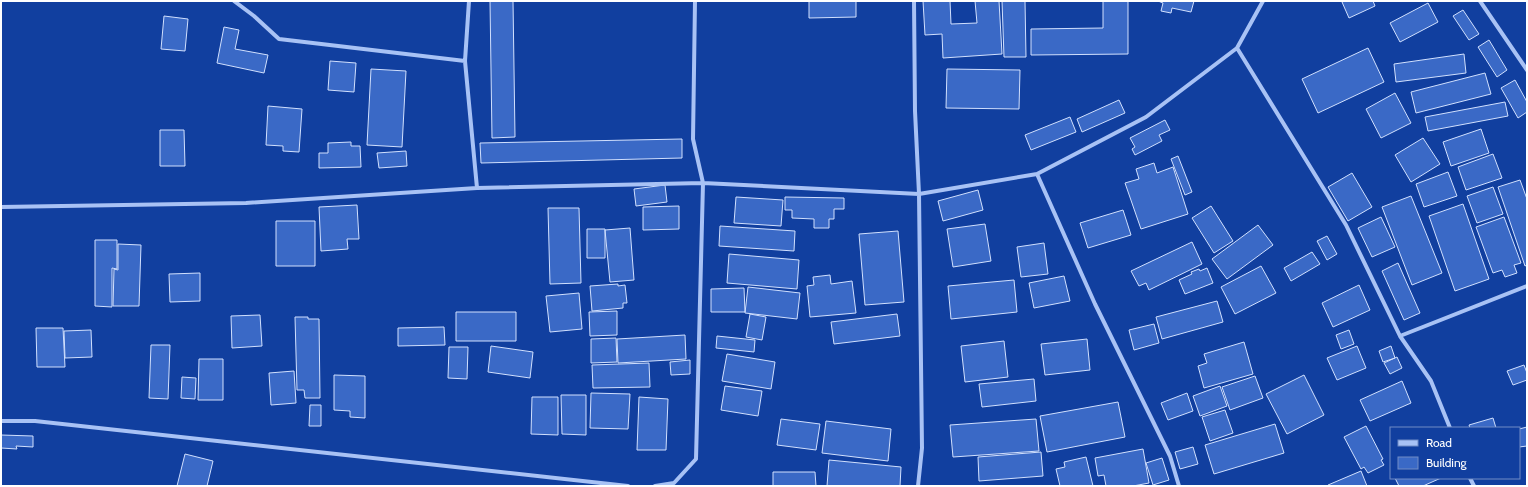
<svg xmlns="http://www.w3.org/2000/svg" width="1528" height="487" font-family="Cabin,sans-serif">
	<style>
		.building { fill: #3a69c6; stroke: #d1e0fe }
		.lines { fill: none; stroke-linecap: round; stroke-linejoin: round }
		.street { stroke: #a8c2f5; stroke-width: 4 }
	</style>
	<rect width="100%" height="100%" fill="#113f9f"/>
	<path class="building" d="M490,1H513L515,137L492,138Z
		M809,1H856V17L809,18Z
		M923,1H950L951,24L977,23L975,1H999L1002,54L943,58L942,34L925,35Z
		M1002,1H1025L1026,57H1004Z
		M1103,1H1128V54L1031,55V29L1103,28Z
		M1158,1H1194L1191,12L1172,8L1171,13L1161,11L1163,3Z
		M1344,1H1373L1375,6L1349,18L1342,2Z
		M1428,3L1438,22L1400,42L1390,23Z
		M1463,10L1479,34L1469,40L1453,16Z
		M164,16L188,19L185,51L161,49Z
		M224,27L239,30L235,49L268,55L264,73L217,63Z
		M1489,40L1507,70L1497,77L1478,47Z
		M1368,48L1384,82L1318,113L1302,79Z
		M1464,54L1466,73L1396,82L1394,64Z
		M330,61L356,63L354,92L328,90Z
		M371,69L406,71L402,147L367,145Z
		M947,69L1020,70L1019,109L946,108Z
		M1485,73L1491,94L1416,113L1411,92Z
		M1515,80L1527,102V112L1518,118L1501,88Z
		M1395,93L1411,123L1381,138L1366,109Z
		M1119,100L1125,113L1082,132L1077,119Z
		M1505,102L1508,116L1428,131L1425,117Z
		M268,106L302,109L299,152L283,151V146L266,145Z
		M1070,117L1076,132L1031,150L1025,135Z
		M1165,120L1170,130L1159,135L1162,141L1135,155L1132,149L1135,147L1130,138Z
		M1481,129L1489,153L1451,166L1443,142Z
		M160,130H184L185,166H160Z
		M1423,138L1440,164L1411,182L1395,155Z
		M682,139V158L481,163L480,143Z
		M351,142V146H360L361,167L319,168V153H328V143Z
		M406,151L407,166L379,168L377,153Z
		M1493,154L1502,178L1466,190L1458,167Z
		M1178,156L1192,192L1185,195L1171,159Z
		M1154,163L1157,173L1173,167L1188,214L1141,229L1125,183L1139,179L1136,169Z
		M1448,172L1457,196L1424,207L1416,184Z
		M1352,173L1372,207L1348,221L1328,187Z
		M1520,180L1527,199V265L1525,266L1498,187Z
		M665,185L667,202L636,206L634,189Z
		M1493,187L1503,214L1477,223L1467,196Z
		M978,190L983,210L943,221L938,201Z
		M1411,196L1442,273L1412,285L1382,207Z
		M736,197L783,200L781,226L734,223Z
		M785,197L844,198V209H834V219H829V228H814V219L792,218V210H785Z
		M1463,204L1489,279L1455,291L1429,216Z
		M357,205L359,239H347L348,249L321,251L319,207Z
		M679,206V229L643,230V207Z
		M1211,206L1233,241L1214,253L1192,218Z
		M548,208H579L581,283L550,284Z
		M1123,210L1131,235L1088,248L1080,223Z
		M1381,217L1395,247L1372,257L1358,228Z
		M1504,217L1521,263L1514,265L1517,273L1505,277L1502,270L1493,273L1476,227Z
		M276,221H315V266H276Z
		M985,224L991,261L953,267L947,229Z
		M1258,225L1273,245L1227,279L1212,259Z
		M720,226L795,231L794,251L719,246Z
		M630,228L634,280L610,282L605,230Z
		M587,229H605V258H587Z
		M898,231L904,302L865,305L859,234Z
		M1327,236L1337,254L1327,260L1317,241Z
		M95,240H117V269L112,268V307L95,306Z
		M1192,242L1202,264L1149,290L1146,283L1139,286L1131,271Z
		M1044,243L1048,274L1021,277L1017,247Z
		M118,244L141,245L139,306H113L114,269L118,270Z
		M1312,252L1320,264L1291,281L1284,268Z
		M729,254L799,260L797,289L727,283Z
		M1398,263L1420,313L1404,320L1382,271Z
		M1261,266L1276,293L1235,314L1221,287Z
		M1207,268L1213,283L1185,294L1179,280L1192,274L1191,272L1199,269L1200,271Z
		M200,273V301L170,302L169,274Z
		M830,275L831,284L852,281L856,313L810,317L807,286L814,285L813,277Z
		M1064,276L1070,301L1034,308L1029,283Z
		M1014,280L1017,312L951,319L948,286Z
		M618,284V286L625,285L627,303H623V308L592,311L590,286Z
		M1359,285L1370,310L1333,327L1322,303Z
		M748,287L800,293L797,319L745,313Z
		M744,288L745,312H711V289Z
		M579,293L582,329L550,332L546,296Z
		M1217,301L1223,322L1162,339L1156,317Z
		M617,311V335L590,336L589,312Z
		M456,312H516V341H456Z
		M750,314L766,317L762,340L746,337Z
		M897,314L900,336L834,344L831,322Z
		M260,315L262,346L232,348L231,316Z
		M295,317H308V319H319L320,398H305L304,390H297Z
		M1154,324L1159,343L1134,350L1129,330Z
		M444,327L445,345L398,346V328Z
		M36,328H63L65,367H37Z
		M91,330L92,357L65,358L64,331Z
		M1349,330L1354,344L1341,349L1336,335Z
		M685,335L686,359L618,363L617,339Z
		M717,336L755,340L754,352L716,348Z
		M616,338L617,362L591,363V339Z
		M1087,339L1090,370L1045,375L1041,344Z
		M1004,341L1008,377L965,382L961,346Z
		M1244,342L1253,374L1204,388L1198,366L1207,363L1204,354Z
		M151,345H170L168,399L149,398Z
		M491,346L533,352L530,378L488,372Z
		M1357,346L1366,368L1337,380L1327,358Z
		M1391,346L1395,358L1383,362L1379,351Z
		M449,347H468L467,379L448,378Z
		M727,354L775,362L771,389L722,381Z
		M1397,357L1402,368L1390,374L1384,363Z
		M199,359H223V400H198Z
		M690,360V374L671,375L670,362Z
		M649,363L650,387L593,388L592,365Z
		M1524,365L1527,373V380L1513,385L1507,371Z
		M294,371L296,403L271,405L269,373Z
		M334,375L365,376V418L350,417V411L334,410Z
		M1304,375L1324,415L1287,434L1266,394Z
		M1255,376L1263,398L1230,410L1222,387Z
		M182,377L196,378L195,399L181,398Z
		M1034,379L1036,401L982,407L979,384Z
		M1402,381L1411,403L1370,421L1360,400Z
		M725,386L762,391L758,416L721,410Z
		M1220,386L1227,406L1200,416L1193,396Z
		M591,393L630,394L628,429L590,428Z
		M1187,393L1193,411L1168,420L1161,403Z
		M561,395H586V435L562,434Z
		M532,397H558V435L531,434Z
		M639,397L668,399L666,450H637Z
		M1118,402L1125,437L1047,452L1040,416Z
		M310,405H321V426H309Z
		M1225,410L1233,433L1210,441L1202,417Z
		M1493,418L1496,428H1470L1469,425Z
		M781,419L820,424L816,450L777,445Z
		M1036,419L1039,451L953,457L950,425Z
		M826,421L891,429L888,461L822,453Z
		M1275,424L1284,453L1214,474L1205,445Z
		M1366,426L1383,459L1381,460L1384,465L1368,473L1364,467L1361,469L1344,437Z
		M1527,427V448V446L1519,447V429Z
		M1,435L33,436V447L16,446L17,449L1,448Z
		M1193,447L1198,464L1180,469L1175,452Z
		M1143,449L1149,483L1133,486H1106L1104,475L1098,476L1095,458Z
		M1041,452L1043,476L979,481L978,457Z
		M185,454L213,461L207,486H177Z
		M1086,457L1093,486H1060L1056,469L1065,467L1064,462Z
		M1162,458L1169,480L1153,485L1146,463Z
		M829,460L901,467L900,486H827Z
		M1361,471L1367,486H1328V485Z
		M773,472H815L816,486H773Z
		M1395,478H1441L1423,486H1399Z"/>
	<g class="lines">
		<path class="street" d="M234,1L254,16L279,39L465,61
			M469,1L465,61L477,188
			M914,1L915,111L919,194L922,448L918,486
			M1480,1L1527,70
			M1237,48L1346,225L1400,336L1431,381L1450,428
			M1037,174L1095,304L1170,456L1179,486
			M1,207L246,203L477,188L703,183L919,194L1037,174L1146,117L1237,48L1263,1
			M1400,336L1527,286
			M1,421H35L628,486
			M1470,478L1474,486
			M655,486L674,483L696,459L703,183L693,139L695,1"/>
	</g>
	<rect width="1528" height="487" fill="none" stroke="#ffffff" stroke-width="4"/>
	<rect x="1390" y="427" width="130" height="52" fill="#113f9f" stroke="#708cc5"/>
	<rect x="1398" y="440" width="20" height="6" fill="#a8c2f5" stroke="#708cc5"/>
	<text x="1426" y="447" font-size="12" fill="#ffffff">Road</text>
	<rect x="1398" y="457" width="20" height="12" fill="#3a69c6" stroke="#708cc5"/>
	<text x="1426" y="467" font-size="12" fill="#ffffff">Building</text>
</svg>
